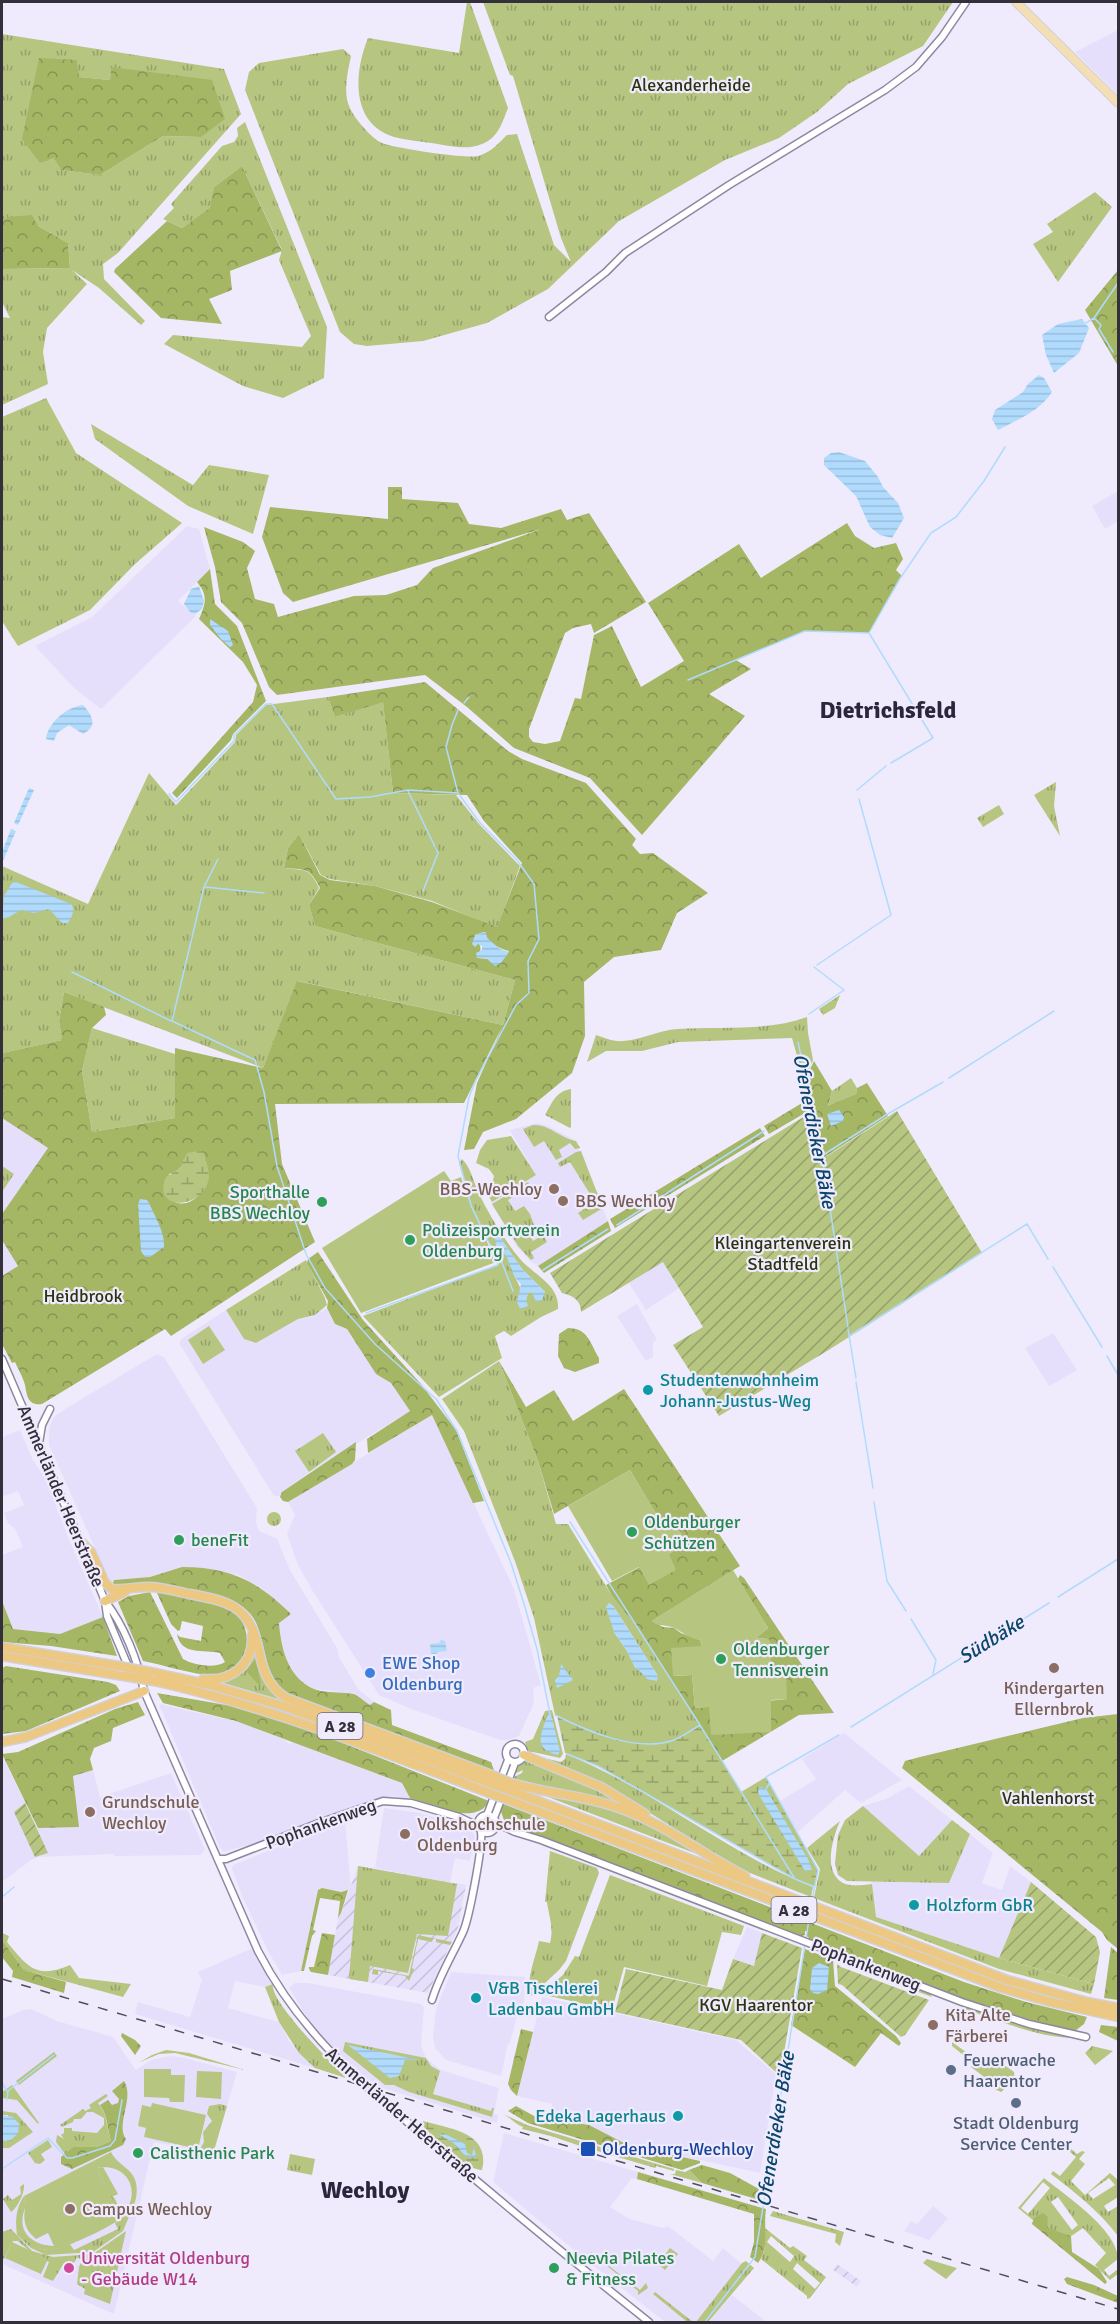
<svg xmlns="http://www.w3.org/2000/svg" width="1120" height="2324" font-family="Signika,sans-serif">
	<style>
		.built { fill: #e6dffc }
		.industrial { fill: url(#industrial-furrows) }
		.grass { fill: url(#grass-tufts); fill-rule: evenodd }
		.forest { fill: url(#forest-crowns); fill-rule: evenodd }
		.wetland { fill: url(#wetland-marsh) }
		.garden { fill: url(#garden-furrows) }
		.pitch { fill: #b6c580; fill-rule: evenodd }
		.water { fill: url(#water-rules) }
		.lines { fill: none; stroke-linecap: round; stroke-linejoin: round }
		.stream { stroke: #b1dbfd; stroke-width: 1.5 }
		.minor-casing { stroke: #8e87a2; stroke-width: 9 }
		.major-casing { stroke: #d2d1d4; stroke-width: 10 }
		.highway-casing { stroke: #d2d1d4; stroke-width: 11 }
		.minor { stroke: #fff; stroke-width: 6 }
		.major { stroke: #f4deb5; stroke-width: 8 }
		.highway { stroke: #ecc883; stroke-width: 8 }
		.rail { stroke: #514e5a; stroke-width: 1.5; stroke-dasharray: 10 10; stroke-linecap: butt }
		.highway-bridge-casing { stroke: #d2d1d4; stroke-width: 11; stroke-linecap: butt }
		.highway-bridge { stroke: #ecc883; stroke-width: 8 }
		.education-dot { fill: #8d6e63; stroke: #efebfd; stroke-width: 2 }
		.leisure-dot { fill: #2e9e5b; stroke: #efebfd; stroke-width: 2 }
		.culture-dot { fill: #0f9aa8; stroke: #efebfd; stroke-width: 2 }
		.shop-dot { fill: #3f7fe0; stroke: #efebfd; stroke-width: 2 }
		.service-dot { fill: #5c6f8a; stroke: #efebfd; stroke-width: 2 }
		.transit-dot { fill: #1a4fb4; stroke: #efebfd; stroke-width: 2 }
		.hotel-dot { fill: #d1479c; stroke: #efebfd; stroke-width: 2 }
		.labels { text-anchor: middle; stroke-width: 4.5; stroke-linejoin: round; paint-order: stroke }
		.shield { fill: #efebfd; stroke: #6b6875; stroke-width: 1.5 }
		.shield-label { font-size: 16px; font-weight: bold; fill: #33303b }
		.park-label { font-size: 18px; fill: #2c330f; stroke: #efebfd }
		.education-label { font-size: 18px; fill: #785e54; stroke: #efebfd; text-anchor: start }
		.leisure-label { font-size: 18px; fill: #27864d; stroke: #efebfd; text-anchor: start }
		.culture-label { font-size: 18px; fill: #0d838f; stroke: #efebfd; text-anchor: start }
		.street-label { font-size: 18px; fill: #33303b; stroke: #efebfd }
		.shop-label { font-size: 18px; fill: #366cbe; stroke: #efebfd; text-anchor: start }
		.service-label { font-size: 18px; fill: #4e5e75; stroke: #efebfd; text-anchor: start }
		.transit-label { font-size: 18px; fill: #164399; stroke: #efebfd; text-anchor: start }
		.hotel-label { font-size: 18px; fill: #b23c85; stroke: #efebfd; text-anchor: start }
		.water-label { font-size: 20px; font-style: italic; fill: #0b4569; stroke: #efebfd }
		.district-label { font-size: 24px; font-weight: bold; fill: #2c263c; stroke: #efebfd }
	</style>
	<defs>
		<pattern id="industrial-furrows" width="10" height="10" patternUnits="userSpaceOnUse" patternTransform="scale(1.5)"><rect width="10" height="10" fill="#e6dffc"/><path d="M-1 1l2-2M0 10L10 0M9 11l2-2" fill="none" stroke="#c6c0d9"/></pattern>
		<pattern id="grass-tufts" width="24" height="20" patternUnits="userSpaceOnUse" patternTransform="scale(1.5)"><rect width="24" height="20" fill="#b6c580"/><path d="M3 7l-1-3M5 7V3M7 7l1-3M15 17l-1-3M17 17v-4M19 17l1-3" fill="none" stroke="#95a06a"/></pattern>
		<pattern id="forest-crowns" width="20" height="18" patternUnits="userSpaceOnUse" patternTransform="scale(1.5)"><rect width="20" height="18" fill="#a5b665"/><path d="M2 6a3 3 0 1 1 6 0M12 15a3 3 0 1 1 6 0" fill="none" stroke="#879454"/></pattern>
		<pattern id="wetland-marsh" width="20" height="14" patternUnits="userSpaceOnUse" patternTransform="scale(1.5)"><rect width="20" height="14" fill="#b6c580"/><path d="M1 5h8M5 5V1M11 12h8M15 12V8" fill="none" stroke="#95a06a"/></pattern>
		<pattern id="garden-furrows" width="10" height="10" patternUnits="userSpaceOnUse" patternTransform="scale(1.5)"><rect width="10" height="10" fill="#b6c580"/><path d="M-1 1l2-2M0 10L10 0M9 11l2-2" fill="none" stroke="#95a06a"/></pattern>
		<pattern id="water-rules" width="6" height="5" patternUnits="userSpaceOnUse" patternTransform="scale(1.5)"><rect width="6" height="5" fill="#b1dbfd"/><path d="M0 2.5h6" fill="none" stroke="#99bcda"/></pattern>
	</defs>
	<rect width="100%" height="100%" fill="#efebfd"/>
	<path class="built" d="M1118,30V95L1075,52Z
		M1118,491V521L1105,529L1092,506Z
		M187,526L199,529L210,569L178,601L196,616L101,709L73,687L35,646L92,617Z
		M2,1118L48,1148L2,1214Z
		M536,1123L546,1125L575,1140L608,1221L538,1266L530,1261L517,1247L491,1203L536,1175L510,1130Z
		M2,1240L18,1266L2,1276Z
		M663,1261L679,1288L646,1310L629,1283Z
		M637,1304L657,1340L653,1342V1357L646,1361L617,1316Z
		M327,1308L335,1324L347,1329L376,1374L391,1383L410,1411L312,1471L282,1492L281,1496H274L179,1343L181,1339L226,1310L244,1339L256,1343L298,1319L311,1317Z
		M1053,1333L1077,1370L1049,1386L1025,1348Z
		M157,1354L164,1357L257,1508L256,1523L259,1531L277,1539L290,1570L337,1648L339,1657L358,1689L374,1702L370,1705L356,1694L315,1689L298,1680L289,1665L281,1641L279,1627L280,1621L291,1614L261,1588L238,1575L206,1569L182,1567L150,1577L114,1580L112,1586L49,1445V1428L54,1417L65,1409Z
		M432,1415L514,1589L541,1685L533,1688L534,1703L519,1736L507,1740H500L411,1709L379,1695L312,1590L297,1563L287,1533L295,1515L288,1502Z
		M20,1430L33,1460L46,1480L68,1537L103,1617L60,1634L13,1629L2,1601V1555L23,1547L15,1529L8,1523L4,1513L24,1505L18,1491L2,1497V1437Z
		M159,1704L243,1723L283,1739L289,1744L293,1742L348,1762L402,1783L411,1799L393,1796L380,1798L249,1847L244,1846L224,1852L220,1848Z
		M844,1733L902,1780L861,1803L845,1790L798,1832L780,1801L816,1779L802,1759Z
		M2,1755L38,1828L73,1776L93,1770L100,1797L171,1773L205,1850L200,1855L114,1856V1854L38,1857L31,1860L2,1882Z
		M909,1786L952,1820L919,1856L863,1806L886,1799Z
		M384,1808L420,1813L470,1828L475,1836L470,1861L455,1858L450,1883L375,1868Z
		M345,1820L351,1890L341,1892L322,1888L318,1890L301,1971L282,1975L268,1951L243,1898L232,1869L233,1865Z
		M970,1834L993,1853L982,1883L1002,1890L1010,1866L1031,1882L999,1958L876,1917L871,1880L949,1883Z
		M747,1927L762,1933L754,1966L733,1959Z
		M253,1948L273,1984L265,1987L235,1981L228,2008L279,2022L289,2041L315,2068L135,2014L138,2002L190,2017L202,1980L198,1972Z
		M451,1972L525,1977L524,2001L516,2019L510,2044H508L501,2076L446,2060L435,2048L433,2037L436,2009Z
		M295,1983H308L421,2004L424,2007L421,2045L426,2058L441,2070L499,2088L494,2114L498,2115L497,2123L376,2086L341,2057L308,2019L289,1988Z
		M542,1997L736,2040L776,2074L760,2173L626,2144L589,2125L549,2120L552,2104L517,2096Z
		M31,2009L57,2021L113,2037L136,2070L151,2060L170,2056L185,2058L237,2072L213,2154L154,2142L114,2314L2,2264V2019L23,2010Z
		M504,2133L638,2172L637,2179L632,2178L610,2207L630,2219L663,2228L668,2226L713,2261L723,2248L743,2265L697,2322H665L575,2251L493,2182Z
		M933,2206L948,2218L929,2240L904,2231L911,2221L917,2224Z
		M732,2295L767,2322H708Z"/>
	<path class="industrial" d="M358,1866L466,1885L458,1928L428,1993L328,1975L338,1918L341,1913Z
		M837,2264L861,2281L857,2287L833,2270Z"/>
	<path class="grass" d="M467,2H470L508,108C502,123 498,138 482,144C466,151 447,145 431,143C419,141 406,140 394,137C350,124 354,72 368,38L459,53Z
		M483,2H953L923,46L848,84L817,112L779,138L725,160L619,221L548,289L487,323L423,341L367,346L354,344L340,332L245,90L249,72L259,63L343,49L351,56C348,71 343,91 349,106C353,117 371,138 382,143C394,148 466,159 478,156C490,153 499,143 507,135L517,134L554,245L571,262L561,238L513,76L510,75Z
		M2,34L224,69L241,114L118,253L103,264L104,279L145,321L141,325L99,288L72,270L87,284L47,328L43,352L48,384L2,405V317L10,318L2,302V269L70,268L68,243L38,226L7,217L2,220ZM77,60L78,77L110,80L111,68L201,137L163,136L100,175L61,170L53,158Z
		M245,122L327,327L324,378L283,398L243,386L164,344L173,335L302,347L311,336L279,260L282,250L242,166L214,187L211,208L182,228L163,219L174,208L171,204L222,146L234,142L238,136L237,128Z
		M1095,192L1112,207L1058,282L1033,244L1053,232L1047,224Z
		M46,398L76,453L182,523L135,564L90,610L18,646L2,621V417Z
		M91,424L193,485L209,465L269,475L253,534L188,506L95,439Z
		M328,697L335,717L383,701L393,793L456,795L479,824L520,866L497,928L432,901L375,886L330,879L321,875L299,834L288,848L284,868C306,871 309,867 319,888L309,905L315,926L515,980L503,1025L298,981L263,1068L64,992L59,1021L62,1040L2,1053V866L88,904L149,773L176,805L235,742L236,735L266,705Z
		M1056,782L1054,806L1060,836L1034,795Z
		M999,805L1004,814L983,827L977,818Z
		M840,995L835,1008L823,1015L819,1009Z
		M807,1017L808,1033L813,1060L804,1081L792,1038L678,1042L642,1051H606L587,1062L596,1035C605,1038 613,1042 623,1041C642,1040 659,1030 677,1029C720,1026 766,1032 807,1017Z
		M92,1028L175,1054V1118L92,1132L82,1071Z
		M851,1078L857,1088L856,1094L828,1107L832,1091Z
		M571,1089V1127L570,1128L545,1115C552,1103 556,1091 571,1089Z
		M533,1125C549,1124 560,1138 576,1141L580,1148L575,1149L570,1143L559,1150L562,1157L556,1160L544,1141L534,1147L523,1129Z
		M511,1136L536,1175L492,1202L487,1193L492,1185L494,1176L489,1169L476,1163L480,1150L487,1140Z
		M581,1151L603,1208L583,1220L578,1213L595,1202L570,1162L560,1167L558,1163L576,1152Z
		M462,1159C471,1168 473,1180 478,1192C489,1214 504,1240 520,1259C534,1275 560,1285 558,1309L541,1317L511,1336L504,1331L495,1336L502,1358L439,1397L363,1316L499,1264L471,1205L459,1163ZM494,1229L522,1269L545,1292L536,1299L532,1292L528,1293L526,1300C523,1292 519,1286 516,1279C509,1266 510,1254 497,1246Z
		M2,1166L14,1174L2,1192Z
		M528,1182L530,1186L508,1200L515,1211L524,1206L530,1214L534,1225L526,1229L533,1241L543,1235L547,1242L531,1252L534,1258L531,1260L518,1246L492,1204Z
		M306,1260L325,1298L327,1305L315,1315L298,1319L256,1343L244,1339L226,1310Z
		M209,1326L225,1350L203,1364L188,1340Z
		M499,1361L538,1461L556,1524H568L612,1596L639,1630L700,1725C691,1730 682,1738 671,1741C635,1752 587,1731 555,1715L534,1618L516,1564L464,1431L442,1399ZM609,1603L614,1607L658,1676L636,1669L627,1651L614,1632Z
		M323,1433L336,1452L309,1472L295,1451Z
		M267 1519a7 7 0 1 1 14 0a7 7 0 1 1-14 0Z
		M254,1647L261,1667L288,1702L220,1682Z
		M552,1710L563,1754L560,1758L533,1752L529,1753L525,1742L533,1739L545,1711Z
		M566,1754C653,1789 726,1853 813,1887L811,1897L740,1869L608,1787L535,1756L561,1762L565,1759Z
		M527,1758L587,1783L629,1807L512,1778L522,1773L523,1770L512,1775L515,1767Z
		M535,1792L598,1803L641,1820L710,1859Z
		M863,1806L919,1856L952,1820L970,1834L949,1883L847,1881L838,1875L835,1863L838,1835L845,1820Z
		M840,1821C833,1837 822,1872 843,1883C850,1887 863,1885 872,1884L876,1917L999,1958L1094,1984L1091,1994L999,1969L814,1898L820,1869L807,1848Z
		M550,1851L597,1868L599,1873L566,1961L559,1970L531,1996C525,1981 536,1956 539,1941L550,1943C554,1928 549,1917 547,1902H545Z
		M358,1866L457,1884L448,1936L417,1934L408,1973L370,1966L368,1982L349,1979Z
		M610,1871H616L744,1921V1923Z
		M610,1875L744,1926L741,1935L722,1932L707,1986L624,1967L612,2010L540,1994L563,1975L575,1956L579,1957Z
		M2,1933L9,1936L7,1942C27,1966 36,1980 70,1965L79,1978L131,1984L123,1997L24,1970L2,1940Z
		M418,1935L452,1942L450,1945L436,1942V1939H433L432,1942L418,1939L412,1968L414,1969L409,1981L405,1976L378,1971V1975L372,1974L373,1969L409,1976Z
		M835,1956L929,1992L932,1997L843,1964L835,1958Z
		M273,1984C269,2001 332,2063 346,2078L315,2068L299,2053L279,2022L265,1987Z
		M967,2006L1074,2038C1038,2038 997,2020 962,2008Z
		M345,2042L426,2058L431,2066L440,2071L433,2094L491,2111L492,2108H494L492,2117L409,2092L394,2085H385L343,2051Z
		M952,2042L970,2055L1003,2064L1014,2072L1015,2083L1014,2085L1011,2083L1001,2092L993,2088L995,2085L971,2067L973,2063L952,2046Z
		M1092,2046L1113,2051L1095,2065L1085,2053Z
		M166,2050L189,2053L245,2070L175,2053L159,2054L140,2062L152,2055Z
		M54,2052L57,2056L19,2085L16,2081Z
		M12,2085L39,2123L38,2124L17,2100L2,2098V2092Z
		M106,2094L108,2096L98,2103C108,2115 106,2127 111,2141L97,2147H73L65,2154L56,2142L57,2135L64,2139L61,2135L64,2133V2128H72V2131L97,2133L104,2125V2118L93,2112H87L81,2119H74L73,2122L62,2127L60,2125L83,2109L85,2111L91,2108L89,2105Z
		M220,2104L227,2106L213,2154L199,2151L204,2142L203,2132L212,2121L207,2114L209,2106Z
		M2,2111L16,2113L33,2132L9,2148H2V2141H7L8,2115H2Z
		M503,2114L527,2125L674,2169V2171L656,2166L655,2168L594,2150V2148L587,2146L586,2148L551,2136L522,2129L523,2127C515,2124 511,2118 503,2114Z
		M48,2140L52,2147L41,2154L45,2160L40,2164L35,2163L28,2153Z
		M1071,2149L1077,2154L1082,2151L1085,2152L1079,2159L1085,2164L1089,2159L1071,2181L1085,2195L1110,2173L1118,2180V2197L1104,2206L1108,2212L1118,2206V2236C1099,2211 1076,2193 1051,2174L1053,2171L1060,2176L1076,2157L1069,2151ZM1109,2178L1115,2185L1093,2199L1088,2193Z
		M290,2154L315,2159L312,2175L287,2170Z
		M103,2167L118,2194L113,2196L123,2214L120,2216L97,2168Z
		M676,2170L685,2172L689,2170L702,2183L670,2174H675Z
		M1044,2178C1065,2195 1118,2230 1118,2259L1104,2270L1109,2276L1118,2269V2274L1110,2280L1095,2265L1106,2253L1083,2228L1061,2243L1018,2208ZM1043,2182L1050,2188L1028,2214L1021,2208ZM1058,2197L1078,2225L1072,2230L1051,2202Z
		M24,2184C25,2192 18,2207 11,2212L3,2199L8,2195L12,2200L21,2194L20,2187Z
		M24,2196L26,2200C13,2219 23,2248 47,2250C55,2250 63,2246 70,2244L74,2250L118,2229L115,2223L131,2212L123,2231L93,2252L46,2255L31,2248L17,2235C15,2220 16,2208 24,2196Z
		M773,2211L844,2232L840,2246L835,2242L836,2234L770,2216Z
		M765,2228L790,2248L793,2246L807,2256L804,2260L826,2277L810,2298L807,2299V2296L761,2259L764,2251ZM771,2236L794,2256L790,2262L767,2242ZM797,2263L820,2283L815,2289L793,2269Z
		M11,2229L32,2251L53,2257L93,2254L126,2231L110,2304L84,2294L85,2289L77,2284L79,2267L82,2260L77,2257L72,2267L64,2263L53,2281L43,2277L49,2262L33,2254L18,2241H13L4,2259L2,2257V2232Z
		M670,2248L678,2254L665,2270L658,2264Z
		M591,2252L640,2290L646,2283L648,2288L638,2295V2291L596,2257L595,2260L589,2256Z
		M927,2259L957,2268L946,2279L923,2263Z
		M746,2261L754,2268L708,2322H696L742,2263Z
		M655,2292L693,2322L686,2321L653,2294Z"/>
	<path class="forest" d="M39,58L77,60L79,77L110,80L111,67L212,80L225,119L201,137L163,136L100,175L61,170L53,158L40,163L22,139Z
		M242,166L282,251L230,271L232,290L209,299L222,324L161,318L114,272L115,269L167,221L182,228L210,208L214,187Z
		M32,215L38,226L68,243L70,268L2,269V220L7,217Z
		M1118,270V366L1085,310Z
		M388,487H402V499L458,503L469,524L501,528L561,509L567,520L589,513L646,602L594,633L591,624L573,628L565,633L529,729V737L533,742L545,744L560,741L575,698L581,699L594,635L612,626L641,687L684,661L648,603L739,544L761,578L847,523L855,536L874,548L896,543L903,559L896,570L902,576L869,633L805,631L736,660L751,669L709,694L745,716L642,835L590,778L514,748L467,707L425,675L277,695L269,687L242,623L221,602L215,567L204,527L243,542L255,551L247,568L255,599L274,604L278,617L354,596L386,595L417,585L433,568L541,529L293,602L283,593L262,537L270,507L388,519Z
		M210,569L215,604L237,626L266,701L233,734L231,740L177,798L172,793L253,702L257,685L243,662L199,619C206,603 208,595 197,582Z
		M425,682L508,751L522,759L586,783L636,839L632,845L640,854L653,853L708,893L677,913L661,950L614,957L584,982L585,1036L572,1073L516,1119L483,1132L474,1149L464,1150L477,1083L503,1025L464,1103L275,1104L282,1164L315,1242L171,1336L165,1329L42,1404C28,1406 27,1396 25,1385C23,1377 18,1369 15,1362L12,1363L2,1344V1276L18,1266L2,1240V1214L48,1148L2,1118V1053L62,1040L59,1021L64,992L104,1007L106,1015L92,1028L82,1071L92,1132L175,1118V1048L263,1068L297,981L503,1025L515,980L315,926L309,905L320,888C309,867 307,870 284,868L288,848L299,834L320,875L330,880L375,886L432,902L497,927L522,863L484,821L467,795L393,793L383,702L335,717L328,697ZM484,932C488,943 497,948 509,951L502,960L477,958C484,947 479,945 475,935ZM184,1159L206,1164C213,1190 186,1218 166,1195L169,1174C177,1172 183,1167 184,1159Z
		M814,1061L832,1091L828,1106L856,1094L857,1088L867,1083L888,1116L826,1156L805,1113L769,1134L764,1126L802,1103L804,1082Z
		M760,1128L765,1136L615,1228L610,1219Z
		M608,1221L611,1231L544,1273L538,1266Z
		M318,1252L363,1320L421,1384L456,1430L484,1501L473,1503L432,1415L368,1453L367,1439L410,1411L391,1383L376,1374L347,1329L335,1324L327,1308L328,1301L307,1263L308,1259Z
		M568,1328C588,1328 590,1343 599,1358V1363L575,1372L564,1368L558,1356L559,1334Z
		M499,1361L526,1407L554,1390L573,1421L624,1389L740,1566L652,1621L663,1627L674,1628L681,1633L700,1640L702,1646L674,1676L692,1675L695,1708L787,1699L771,1670L769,1639L756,1638L768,1628L738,1579L740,1575L744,1578L834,1713L799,1715L722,1761L639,1630L612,1596L606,1585L640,1567L649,1584L669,1554L686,1542L670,1516L661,1522L630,1470L554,1514L538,1461Z
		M356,1442L355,1460L352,1464L288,1502L283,1501L280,1497L282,1492Z
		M182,1567C229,1567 258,1581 291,1614L279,1623C281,1651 290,1684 321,1691C332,1693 344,1692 354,1694C359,1696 365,1702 370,1705L374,1702L391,1710L392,1725L491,1762L495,1773L288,1695C263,1673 268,1654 257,1625C246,1597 211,1594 186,1589C174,1587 161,1583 149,1583C137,1583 124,1585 112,1586L114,1580L150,1577Z
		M150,1592L183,1659C193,1665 215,1669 225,1662L220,1653C203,1649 181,1656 177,1634L180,1637L201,1641L203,1626L182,1621L180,1630L178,1631L171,1624L157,1593C167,1591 179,1595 189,1597C202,1600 222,1601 233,1610C256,1630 251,1673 216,1675C195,1676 165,1665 143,1661L118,1602L129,1596Z
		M2,1601L13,1629L60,1634L103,1617L117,1656L51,1646L2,1642Z
		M254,1660L256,1661L261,1683L259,1685L246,1671Z
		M6,1666L108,1682L116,1685L120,1691L26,1731L2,1734V1668Z
		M157,1693L232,1706L310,1730L489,1801C477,1827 430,1805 410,1798L402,1783L236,1721L163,1703Z
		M138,1702L145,1715L113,1728L111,1741L94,1748L90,1759L93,1770L73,1776L79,1827L38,1828L2,1754L18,1752L115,1709Z
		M1118,1714V1949L1107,1940L1102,1932L902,1768L905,1761L920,1757L1083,1718Z
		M501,1803L964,1982L1026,2002L1087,2017L1084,2024L1075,2031C984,2011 899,1975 812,1942L807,1936V1931H805V1935L798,1937L543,1838L506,1826L499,1806Z
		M322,1888L341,1892L348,1890L341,1913L338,1918L340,1901L320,1898L313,1930L316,1931L312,1936L304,1971H301L318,1890Z
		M322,1933L335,1935L328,1975L311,1972L309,1969V1967H314Z
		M2,1940L24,1970L66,1982L64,1993L12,1977L13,1971L2,1957Z
		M1111,1947L1118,1953V2000L1104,1998Z
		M805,1949L833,1960L835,1986L896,2036L901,2043L899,2046L881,2033L855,2067L791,2025Z
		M1101,2025L1118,2027V2041L1099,2032Z
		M521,2029L533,2032L517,2096L511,2090L508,2084Z
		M122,2033L135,2040L141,2046L135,2055L121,2036Z
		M124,2081C135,2098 115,2125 126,2139L123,2145L72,2169L61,2164V2157L73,2147H97L111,2141C107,2128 108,2116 100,2105L108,2100L112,2105L118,2103L119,2099L112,2091Z
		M516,2106L536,2117L589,2125L626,2144L700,2161V2163L682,2170L528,2123L508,2111Z
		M702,2165L730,2173L759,2189L756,2199L702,2183L689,2170Z
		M638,2172L766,2209C763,2226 770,2247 758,2263L750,2257L754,2242V2214L637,2179Z
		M1043,2213L1048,2217L1047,2228L1071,2236L1072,2252L1099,2269L1107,2282L1105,2284L1032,2224L1034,2218Z
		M1067,2277L1094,2285L1118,2296V2303L1067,2284L1064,2279Z"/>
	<path class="wetland" d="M197,1151L204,1152C205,1160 209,1168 209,1176C208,1209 150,1214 166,1177L180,1168L187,1153Z
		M557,1715C589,1731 634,1751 671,1741C681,1738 691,1731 700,1725L741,1792L766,1777L818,1870L815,1887L795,1879L598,1766L565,1753Z
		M423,2121C450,2129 491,2132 482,2170C462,2169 436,2138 422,2125Z"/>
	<path class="garden" d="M897,1111L982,1253L827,1351L719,1416L673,1345L703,1327L663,1262L581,1312C581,1300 572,1295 562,1293L550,1273L805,1116L827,1156Z
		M25,1803L48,1853L35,1857L14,1812Z
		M1031,1882L1096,1937L1100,1952L1094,1984L999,1958Z
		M762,1933L802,1948L780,2076L741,2040L615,2012L626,1969L722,1990L733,1959L754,1966Z
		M837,1964L841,1967L929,2000L905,2035L901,2037L842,1985L838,1984Z"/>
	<path class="pitch" d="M444,1171L451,1181L461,1177L471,1206L496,1262L361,1313L322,1248Z
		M630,1470L661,1521L670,1516L686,1542L669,1554L676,1570L649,1585L639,1567L612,1581L568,1506Z
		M733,1570L768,1628L756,1638L769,1639L772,1670L786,1669L787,1699L771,1700V1732L711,1735L709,1707L695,1708L692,1675L673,1676L671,1648L702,1646L700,1640C690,1639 683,1632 674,1628C666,1624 659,1628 652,1621Z
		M144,2069H171V2075H185L184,2102H170L169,2098L144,2097Z
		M197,2071L222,2072L221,2099L196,2097Z
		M152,2103L206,2115L198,2149L144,2137L146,2128L138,2126L142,2105L151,2107Z
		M111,2152C118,2166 133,2168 136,2183C138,2192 136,2203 131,2210C123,2222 64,2250 49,2250C22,2250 12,2220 26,2200L24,2196ZM103,2167C132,2167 141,2197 121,2216L97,2168ZM25,2208C23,2221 25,2230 36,2239L48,2233L54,2246C31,2245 16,2231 25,2208Z
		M12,2242L48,2259L41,2274L5,2258Z"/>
	<path class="water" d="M1082,319L1089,328L1079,353L1054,373L1046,355L1042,335L1058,324Z
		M1039,375L1044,378L1052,392C1040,411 1017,420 998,430L992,419L995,410L1023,392L1028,384Z
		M839,452L865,461L878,477L883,487L898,503L904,518L892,538L880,535L870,527L856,496L824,465V458L831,453Z
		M199,586L204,601L202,609L195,614L190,612L184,604L191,589Z
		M210,619L228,631L233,645L230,647L221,639L210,625Z
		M83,705C93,716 98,726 83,734L69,725L57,733L54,741L46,739C48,723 66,707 83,705Z
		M29,788L34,790L18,825L14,823Z
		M11,829L16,831L3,861L2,852Z
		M16,882L71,904C76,910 71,918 68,923H62L49,909L34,913L21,910L9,917L2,919L4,896L12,883Z
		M486,932L487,938L500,949L509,952L501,963L495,966L486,958H477L476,953L482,950V946L478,944L475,947L472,944L475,935Z
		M839,1110L844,1117L843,1121L831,1126L827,1114Z
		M140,1199L147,1200L149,1203C155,1217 165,1232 164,1247L150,1257H145L141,1251L138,1204Z
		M494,1229L522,1269L545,1292L542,1300L536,1302L532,1292L528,1293L526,1300L528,1306L520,1309L517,1302L521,1284C508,1273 512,1255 496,1246Z
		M609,1603L614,1607L658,1676L657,1681L647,1679L638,1669L636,1670L627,1651L614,1632L606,1607Z
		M441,1640L445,1641L447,1651L438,1652L434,1656L431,1653L430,1644L439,1643Z
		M561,1664L573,1680L557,1688L555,1680L559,1676Z
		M548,1714H551L560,1751L558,1755C532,1749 541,1734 548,1714Z
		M760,1787L766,1789L808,1859L812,1870L805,1871L760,1797L758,1792Z
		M819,1963L829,1967L827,1990L818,1994L813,1993L810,1989L812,1968Z
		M348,2045L419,2060H405L399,2076L390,2078Z
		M2,2115L13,2117L19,2124L18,2133L11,2140L2,2141Z
		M438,2134L447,2135L465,2144L467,2153L472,2155L474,2146L476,2157C463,2160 461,2148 452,2142C447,2139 442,2136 438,2134Z"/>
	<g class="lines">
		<path class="stream" d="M1094,318L1101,325L1099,329L1113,352
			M1086,323L1094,318L1118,283
			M688,680L805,631L869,633
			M464,703L469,697
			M458,710L452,725L446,747L458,793L480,823L517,860L534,884L539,939L528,961L529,993L516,1005L475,1082L469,1097L458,1156L471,1205L489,1243L499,1255L513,1291
			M891,763L933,738L869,633L899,580L931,533L956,517L984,481L1005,447
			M857,790L886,766
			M408,791L438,853L423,891
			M169,794L176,802L234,741V735L266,704H272L336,799L370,797L408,790L458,793
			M218,859L204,887L172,1021L255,1060L264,1092L277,1166L306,1254L325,1288L375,1344L436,1399L457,1431L511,1563L524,1604L537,1649L550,1714
			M205,887L264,893
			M817,965L891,915L859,799
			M72,972L171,1021
			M809,1014L844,990L814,967
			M798,1042L822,1156L848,1327
			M949,1078L1054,1011
			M823,1155L886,1115L943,1082
			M617,1225L764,1131
			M1053,1267L1102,1347
			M543,1270L608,1229
			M366,1313L498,1265L491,1247
			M848,1329L856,1378
			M849,1336L1027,1224L1048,1259
			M1107,1356L1118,1375
			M856,1382L873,1488
			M874,1502L887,1581L906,1611
			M570,1522L700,1725L795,1879
			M1058,1597L1118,1559
			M911,1619L936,1660L933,1674
			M555,1715C587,1731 635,1752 671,1741C682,1738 691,1730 700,1725
			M851,1727L1049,1603
			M567,1754L598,1766L795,1879L815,1887
			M766,1789L769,1784
			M2,1897L14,1887
			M812,1900L818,1870L766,1777L839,1735
			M806,1939L809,1919
			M2,2083L7,2091
			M7,2100L8,2091L54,2055
			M2,2169L48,2138L67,2158H72L110,2146L115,2140L122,2100
			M705,2322L755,2257L805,1944"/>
		<defs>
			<path id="minor" d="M549,317L606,272L625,253L729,185L885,90L916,67L942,37L966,2
				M2,1359L86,1555L105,1601L107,1616L130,1671
				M39,1443L42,1425L50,1409
				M105,1601C124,1625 138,1661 144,1691L258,1951C304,2040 371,2091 445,2154C512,2211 580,2267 649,2322
				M506 1753a9 9 0 1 1 18 0a9 9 0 1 1-18 0Z
				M478 1824a9 9 0 1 1 18 0a9 9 0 1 1-18 0Z
				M487,1815L508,1760
				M494,1818L515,1763
				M496,1823L515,1832L541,1840L962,2002L1029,2024L1086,2037
				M218,1859H226L319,1823L383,1801L411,1803L459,1817L478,1826
				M432,2000C439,1976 452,1956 463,1932C469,1919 483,1846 481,1832"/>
			<path id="major" d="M1016,2L1118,103"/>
			<path id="highway" d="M81,1542L91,1552L105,1583L112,1589C124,1590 136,1587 148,1587C162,1587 176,1591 189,1594C227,1601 249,1605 258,1647C262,1667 267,1686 286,1698L494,1776
				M105,1601L125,1592
				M2,1647L119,1666
				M2,1656L124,1676
				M150,1672L210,1685L286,1707L492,1784
				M203,1679C231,1682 254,1665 252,1635
				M154,1681C269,1707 379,1750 489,1793
				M2,1742L26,1737L144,1691
				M524,1755L601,1787L645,1814
				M511,1783C547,1794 584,1795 619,1808C665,1824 702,1854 745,1876
				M509,1790L1007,1980L1087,2002L1118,2008
				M506,1799L1002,1988L1051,2002L1118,2017"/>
		</defs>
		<use href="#minor" class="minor-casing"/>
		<use href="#major" class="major-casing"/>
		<use href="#highway" class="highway-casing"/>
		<use href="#minor" class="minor"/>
		<use href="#major" class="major"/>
		<use href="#highway" class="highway"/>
		<path class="rail" d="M2,1979L1118,2309"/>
		<defs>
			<path id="highway-bridge" d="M119,1666L150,1672
				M124,1676L154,1681
				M494,1776L511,1783
				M492,1784L509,1790
				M489,1793L506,1799"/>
		</defs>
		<use href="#highway-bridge" class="highway-bridge-casing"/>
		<use href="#highway-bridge" class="highway-bridge"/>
	</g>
	<g class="education-dot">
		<circle cx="554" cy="1189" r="6"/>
		<circle cx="563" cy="1201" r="6"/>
		<circle cx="1054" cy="1668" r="6"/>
		<circle cx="90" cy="1812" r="6"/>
		<circle cx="405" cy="1834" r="6"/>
		<circle cx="933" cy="2025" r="6"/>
		<circle cx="70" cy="2209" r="6"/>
	</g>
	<g class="leisure-dot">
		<circle cx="322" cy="1202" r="6"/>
		<circle cx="410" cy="1240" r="6"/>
		<circle cx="632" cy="1532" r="6"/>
		<circle cx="179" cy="1540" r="6"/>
		<circle cx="721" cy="1659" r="6"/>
		<circle cx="138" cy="2153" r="6"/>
		<circle cx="554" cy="2268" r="6"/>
	</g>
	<g class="culture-dot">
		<circle cx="648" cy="1390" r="6"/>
		<circle cx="914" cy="1905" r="6"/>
		<circle cx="476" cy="1998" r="6"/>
		<circle cx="678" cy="2116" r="6"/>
	</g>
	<circle class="shop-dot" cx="370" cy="1673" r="6"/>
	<g class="service-dot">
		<circle cx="951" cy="2070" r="6"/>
		<circle cx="1016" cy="2103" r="6"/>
	</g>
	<rect class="transit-dot" x="580" y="2141" width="16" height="16" rx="3"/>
	<circle class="hotel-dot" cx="69" cy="2268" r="6"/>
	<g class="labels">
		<g class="shield">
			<rect x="317.5" y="1713" width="45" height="26" rx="4.5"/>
			<rect x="771.5" y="1897" width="45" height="26" rx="4.5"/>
		</g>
		<g class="shield-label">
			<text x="340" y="1732">A 28</text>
			<text x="794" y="1916">A 28</text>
		</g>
		<g class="park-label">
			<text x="691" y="91">Alexanderheide</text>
			<text x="783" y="1249">Kleingartenverein<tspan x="783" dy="21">Stadtfeld</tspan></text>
			<text x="83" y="1302">Heidbrook</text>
			<text x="1048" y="1804">Vahlenhorst</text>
			<text x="756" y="2011">KGV Haarentor</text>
		</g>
		<g class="education-label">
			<text x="542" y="1195" text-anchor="end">BBS-Wechloy</text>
			<text x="575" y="1207">BBS Wechloy</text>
			<text x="1054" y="1694" text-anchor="middle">Kindergarten<tspan x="1054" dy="21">Ellernbrok</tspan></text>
			<text x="102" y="1808">Grundschule<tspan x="102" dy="21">Wechloy</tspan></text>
			<text x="417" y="1830">Volkshochschule<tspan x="417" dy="21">Oldenburg</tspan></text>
			<text x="945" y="2021">Kita Alte<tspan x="945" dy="21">Färberei</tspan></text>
			<text x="82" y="2215">Campus Wechloy</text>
		</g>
		<g class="leisure-label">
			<text x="310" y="1198" text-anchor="end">Sporthalle<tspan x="310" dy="21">BBS Wechloy</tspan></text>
			<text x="422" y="1236">Polizeisportverein<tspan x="422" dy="21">Oldenburg</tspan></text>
			<text x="644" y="1528">Oldenburger<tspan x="644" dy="21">Schützen</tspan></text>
			<text x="191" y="1546">beneFit</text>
			<text x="733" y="1655">Oldenburger<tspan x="733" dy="21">Tennisverein</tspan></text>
			<text x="150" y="2159">Calisthenic Park</text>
			<text x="566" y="2264">Neevia Pilates<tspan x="566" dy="21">&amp; Fitness</tspan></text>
		</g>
		<g class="culture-label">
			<text x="660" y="1386">Studentenwohnheim<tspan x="660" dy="21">Johann-Justus-Weg</tspan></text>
			<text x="926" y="1911">Holzform GbR</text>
			<text x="488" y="1994">V&amp;B Tischlerei<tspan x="488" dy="21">Ladenbau GmbH</tspan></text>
			<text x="666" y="2122" text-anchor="end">Edeka Lagerhaus</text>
		</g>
		<g class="street-label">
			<text transform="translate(61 1496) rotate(67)" y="6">Ammerländer Heerstraße</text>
			<text transform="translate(321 1824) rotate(-20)" y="6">Pophankenweg</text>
			<text transform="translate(866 1965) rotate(21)" y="6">Pophankenweg</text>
			<text transform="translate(402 2115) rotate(41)" y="6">Ammerländer Heerstraße</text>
		</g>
		<g class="shop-label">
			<text x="382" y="1669">EWE Shop<tspan x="382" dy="21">Oldenburg</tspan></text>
		</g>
		<g class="service-label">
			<text x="963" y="2066">Feuerwache<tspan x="963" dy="21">Haarentor</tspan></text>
			<text x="1016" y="2129" text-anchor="middle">Stadt Oldenburg<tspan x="1016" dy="21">Service Center</tspan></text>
		</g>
		<g class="transit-label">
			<text x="602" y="2155">Oldenburg-Wechloy</text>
		</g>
		<g class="hotel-label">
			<text x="81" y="2264">Universität Oldenburg<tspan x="81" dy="21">- Gebäude W14</tspan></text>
		</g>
		<g class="water-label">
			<text transform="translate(815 1131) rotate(79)" y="7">Ofenerdieker Bäke</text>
			<text transform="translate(991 1639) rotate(-32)" y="7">Südbäke</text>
			<text transform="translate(775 2129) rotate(-81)" y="7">Ofenerdieker Bäke</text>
		</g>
		<g class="district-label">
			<text x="888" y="718">Dietrichsfeld</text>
			<text x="365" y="2198">Wechloy</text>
		</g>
	</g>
	<rect width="1120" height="2324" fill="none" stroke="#33303b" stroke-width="6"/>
</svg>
